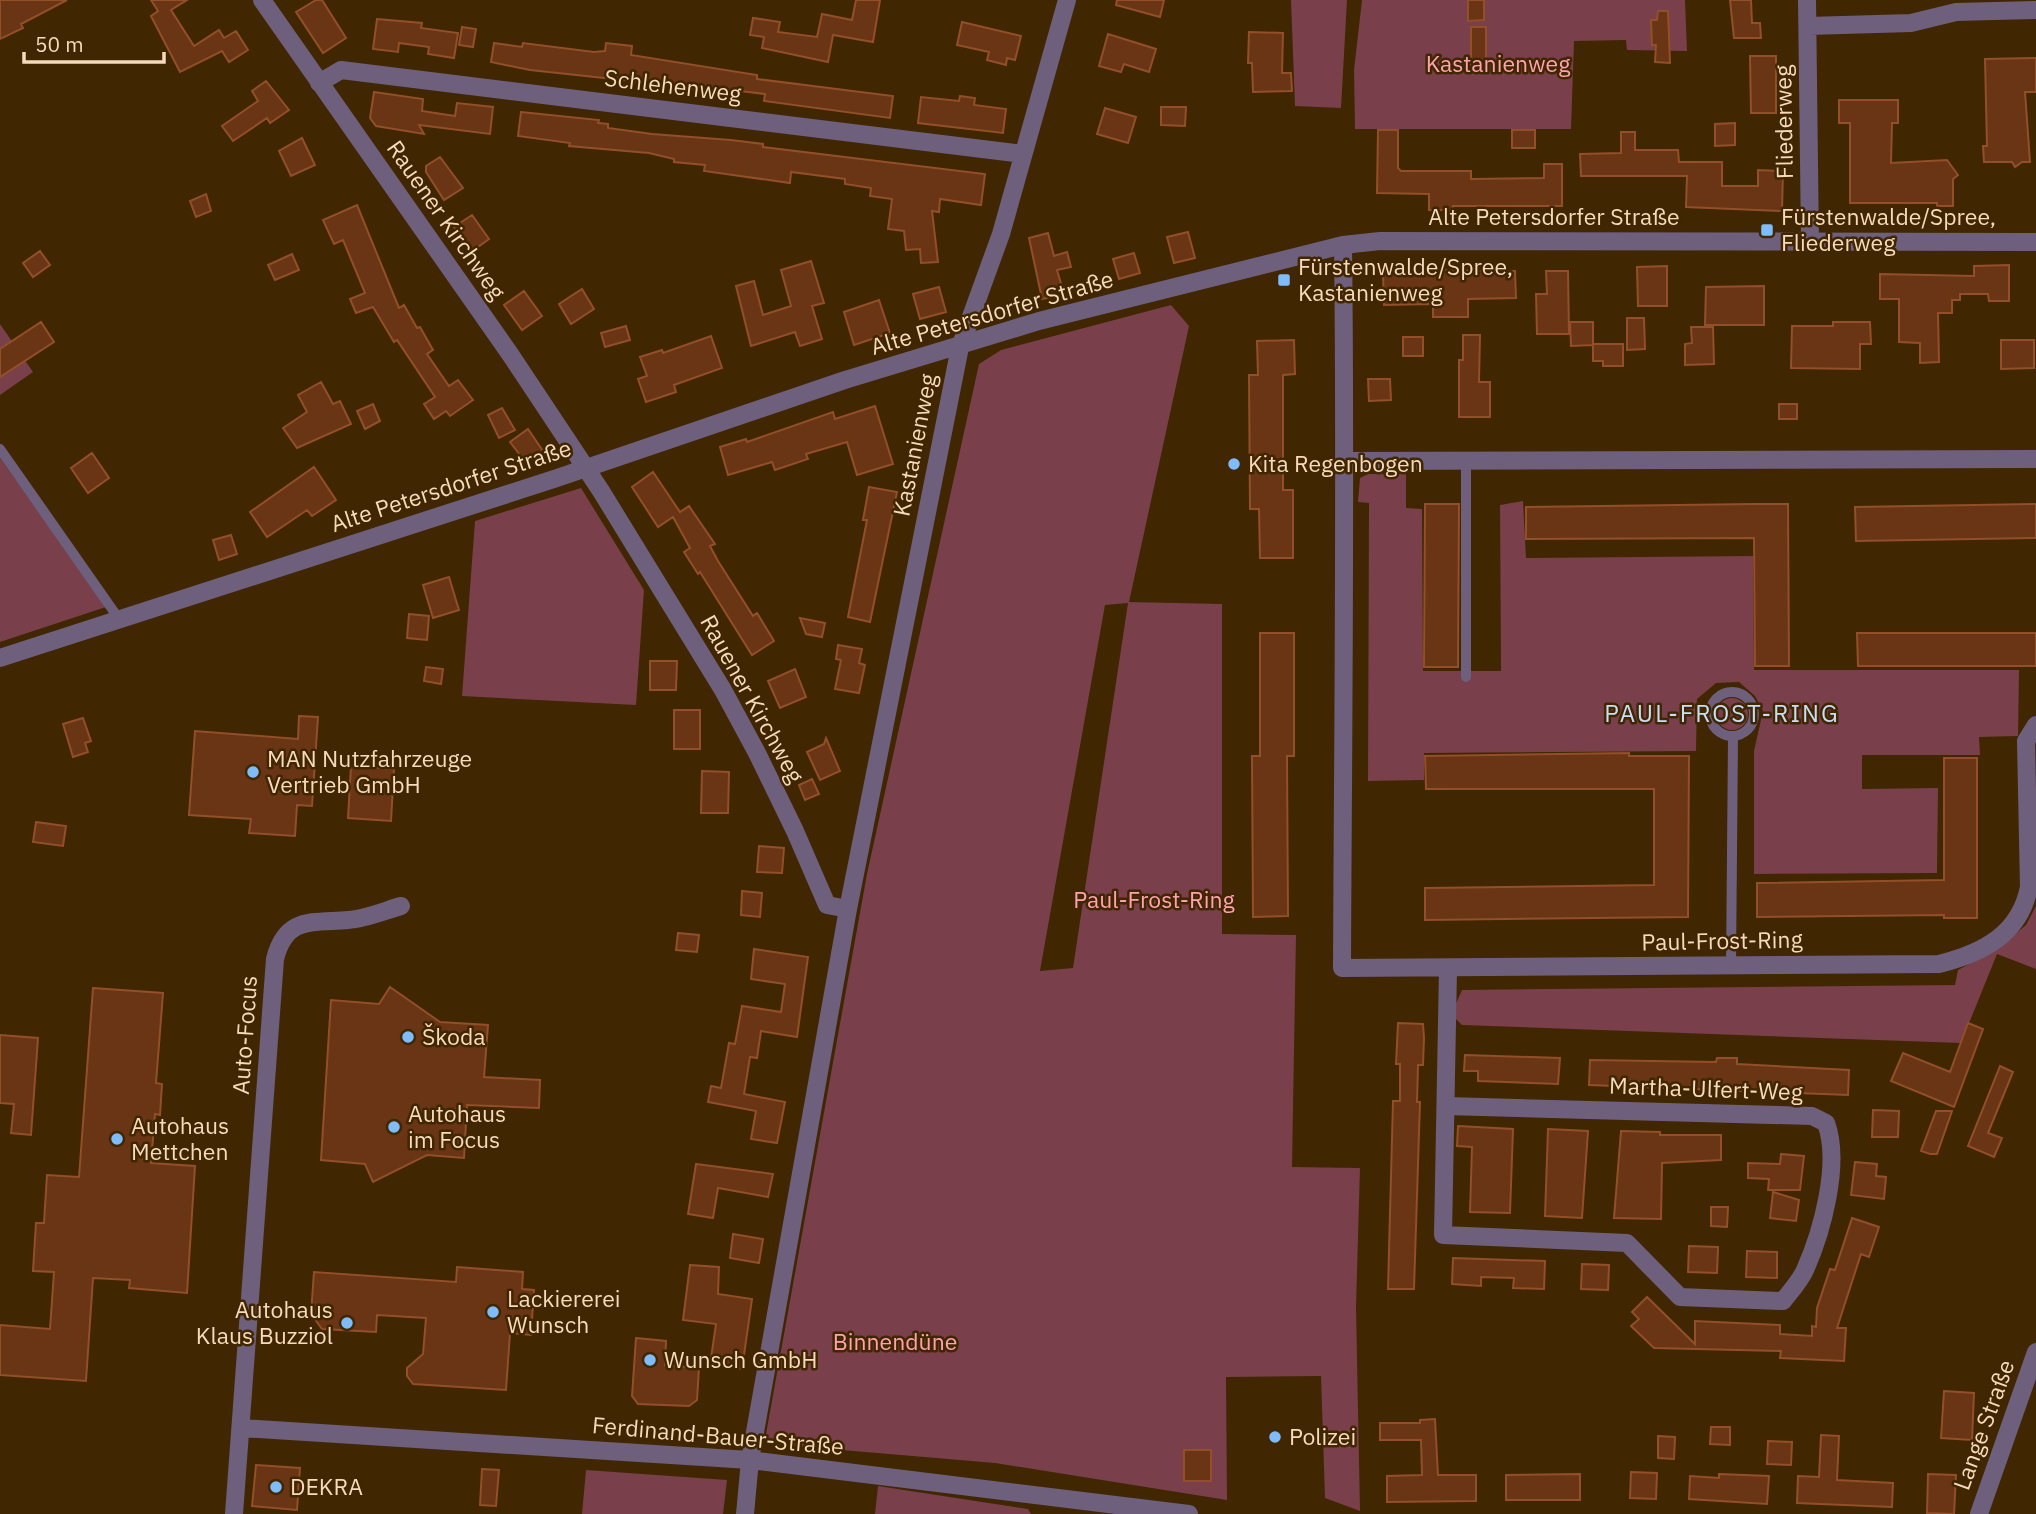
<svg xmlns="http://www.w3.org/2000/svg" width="2036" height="1514" font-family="'IBM Plex Sans',sans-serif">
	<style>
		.green { fill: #793f4a; fill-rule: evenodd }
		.building { fill: #693515; stroke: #924f28; stroke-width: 2 }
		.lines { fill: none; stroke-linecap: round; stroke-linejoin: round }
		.service { stroke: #6e5f7c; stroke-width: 10 }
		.minor { stroke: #6e5f7c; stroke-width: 18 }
		.poi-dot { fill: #7fbdfa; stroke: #402601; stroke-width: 2.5 }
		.labels { text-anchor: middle; stroke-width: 5; stroke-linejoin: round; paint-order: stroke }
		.park-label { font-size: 23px; fill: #fea1b1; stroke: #402601 }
		.street-label { font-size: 23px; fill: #f7dabb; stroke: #402601 }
		.poi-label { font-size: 23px; fill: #f7dabb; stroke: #402601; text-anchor: start }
		.neighbourhood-label { font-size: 24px; letter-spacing: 2px; fill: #c7def5; stroke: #402601 }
	</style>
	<rect width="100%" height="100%" fill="#402601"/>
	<path class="green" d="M1291,0H1347L1341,108L1295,106Z
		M1362,0H1685L1687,51L1627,50L1626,40L1574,41L1571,129H1355L1354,70Z
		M1171,305L1189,326L1129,602L1222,604V934L1296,935L1292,1167L1360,1168L1356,1307L1360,1511L1325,1498L1321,1376L1226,1377L1227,1500L995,1463L771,1444L766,1434L867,874L979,364L1001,350ZM1128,603L1073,968L1040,971L1105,605Z
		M0,324L33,372L0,395Z
		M0,458L106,607L0,642Z
		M1368,474H1406V508L1422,509L1423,671H1501L1500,505L1523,501L1526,558L1753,556L1754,670H2019L2018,736L1979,737L1980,755H1862V789L1938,788L1937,873L1754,874V751L1763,711L1755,696L1739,682L1716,683L1697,699L1696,751L1424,753V780L1368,781L1369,503L1358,502L1360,478Z
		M581,488L644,590L636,705L462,696L475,521Z
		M1716 714a16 16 0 1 1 32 0a16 16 0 1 1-32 0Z
		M2036,906V969L1997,954L1961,1043L1462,1025L1455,1018L1454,1008L1462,990L1955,985L1958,970L2001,946L2026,925Z
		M586,1470L727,1480L723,1514H582Z
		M878,1486L1028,1509L1031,1514H875Z"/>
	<path class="building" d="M0,0H67L21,24L23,28L0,39Z
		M151,0H187L171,10L194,46L219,30L224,38L236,31L248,50L229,62L222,51L180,72L151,16L158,11Z
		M316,0H322L346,38L323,53L296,12Z
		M856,0H880L873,42L833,35L828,62L762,48L764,37L750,35L753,18L780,22L778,32L817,37L822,14L852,20Z
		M1117,0H1164L1160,17L1116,5Z
		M1468,0H1484V20L1468,21Z
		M1730,0H1751L1752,23H1760L1761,38H1734Z
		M1658,11H1668L1670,63L1655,62L1656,45H1652L1651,20H1657Z
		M377,19L422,23L421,28L458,33L454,58L428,54L429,47L399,43L398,52L373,49Z
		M962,22L1021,36L1015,60L1007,58L1006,65L987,60L989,52L957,45Z
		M462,27L476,29L473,47L459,45Z
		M1471,27H1486V65H1471Z
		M1249,32L1283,33L1282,73H1291L1292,91L1253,92L1252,63H1248Z
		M1108,34L1156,49L1149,72L1124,64L1121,72L1099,66Z
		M494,43L522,47L523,43L594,52L605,51L606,43L632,46L631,55L757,75V79L893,96L890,118L764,101L765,94L732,90L731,96L678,86L530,70L491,62Z
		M1750,56H1776V113H1751Z
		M2036,58V92H2025L2030,162H2022L2015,167L2012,162H1984L1983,146H1987L1985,59Z
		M266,81L289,110L270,123L267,118L233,141L222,126L258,101L252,91Z
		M374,92L423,99L422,111L455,116L457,103L493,107L490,134L419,125L424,134L376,126L370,118Z
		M960,96L975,98L974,105L1006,109L1003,133L918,123L921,97L959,101Z
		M1839,100H1898V123H1892L1891,163L1947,160L1958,175L1953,179V206H1937V203H1850V123H1839Z
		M1161,107H1186L1185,126L1161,125Z
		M1105,108L1136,117L1128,143L1097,134Z
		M521,112L599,120L598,123L608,124V128L652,134L731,140L763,144V147L985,174L981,205L940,199L939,212L932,211L938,262L921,263L920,249L906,250L904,231L888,229L892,199L870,196L871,188L845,184V179L791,172L790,183L704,171L705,165L674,162V159L649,153L569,146L570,143L518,136Z
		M1735,123V145L1715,146V124Z
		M1378,130H1398V168L1401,171H1471V179L1544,178V164H1562V206H1453V210H1429V194L1377,193Z
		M1512,130H1535V148H1512Z
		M1621,132H1635V150H1678L1679,162H1722V186H1758V170L1783,171L1782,211L1686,207L1687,176H1581L1580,154L1621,153Z
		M302,138L315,165L291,176L279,151Z
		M440,157L463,188L444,200L426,172V166Z
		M206,194L211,211L196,217L190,201Z
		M357,205L399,308L404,305L417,328L420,327L433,350L427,354L449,386L458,380L473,400L450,416L446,411L434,419L424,404L435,397L397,340L394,342L373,307L356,313L350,299L365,293L343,240L334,244L323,220Z
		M472,215L489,239L471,252L454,227Z
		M1188,232L1195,258L1174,263L1167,237Z
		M1048,233L1054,256L1067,252L1071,267L1057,270L1064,294L1042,299L1029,238Z
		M40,251L50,265L33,277L23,263Z
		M1134,253L1140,273L1119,279L1113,259Z
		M292,254L299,270L275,280L268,265Z
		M811,261L824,303L812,306L822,339L800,346L795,332L751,346L736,286L754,281L763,315L791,306L781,270Z
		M2009,265V301H1989L1988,294H1960V300H1952V313H1938L1939,362L1920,363V343L1899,342V299H1880V274L1974,276V266Z
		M1667,266V306H1638L1637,267Z
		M1433,270L1515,271L1516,298L1468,299V317H1433V304L1384,305L1383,274L1433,273Z
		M1546,271H1568L1569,334H1537L1536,294H1547Z
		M1764,286V325H1705L1706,287Z
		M939,287L946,312L920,319L913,294Z
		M582,289L594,309L571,324L559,304Z
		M524,291L542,316L522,330L504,305Z
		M879,300L890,333L854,345L844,312Z
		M1627,318H1644L1645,349L1627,350Z
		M41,322L54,342L0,377V349Z
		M1570,322H1593V344H1623V366H1603V361H1593V345L1571,346Z
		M1833,322H1870L1871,344H1860V369L1791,368L1792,326H1833Z
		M626,326L630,340L605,347L601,333Z
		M1691,327H1713L1714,364L1685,365V344L1692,343Z
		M1463,335H1480L1479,382H1490V417H1459V360H1463Z
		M711,336L722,368L674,385L676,392L646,402L638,379L647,376L640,357L662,350L663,353Z
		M1403,337H1423V356H1403Z
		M1294,340L1295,374L1283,375V490H1293V558H1260L1259,509H1250L1249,375H1258L1257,341Z
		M2001,340H2034V368L2001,369Z
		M1368,379H1390L1391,400L1369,401Z
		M321,382L333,404L340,401L351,424L297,448L283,428L307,412L298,395Z
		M373,404L380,421L365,429L357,411Z
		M1779,404H1797V419H1779Z
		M875,406L893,464L857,475L847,442L806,454L808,459L775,470L772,462L728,475L720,447L746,439L747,442L833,412L835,419Z
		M502,408L515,430L499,438L488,415Z
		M528,429L543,451L526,463L510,442Z
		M92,453L109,478L88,493L71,468Z
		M314,467L336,500L312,516L307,510L267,537L250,512Z
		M653,472L680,512L689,506L715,544L710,546L718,561L753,616L757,613L774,641L752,655L700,572L698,574L684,552L690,548L673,517L658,527L632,487Z
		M869,487L897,492L870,622L848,617L867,520H863Z
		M1425,504H1459L1458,667H1424Z
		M1754,504H1788L1789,666H1755L1754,538L1526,539V507Z
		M2036,504V538L1856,541L1855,507Z
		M231,535L237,554L219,560L213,540Z
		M449,577L459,610L433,618L423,585Z
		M409,614L429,616L427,640L407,638Z
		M800,618L825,623L822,637L806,634Z
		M1260,633H1294V756H1287L1288,916L1253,917L1252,756H1260Z
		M1857,633H2036V666H1858Z
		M838,645L862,649L859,663L865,665L859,693L835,689L841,660L836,659Z
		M650,661H677L676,690H650Z
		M426,667L443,669L441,684L424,681Z
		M795,669L806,697L780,708L768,681Z
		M674,710H700V749H674Z
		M299,716L318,717L312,806L297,805L295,836L249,833L251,819L189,815L195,731L298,739Z
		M83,718L91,741L85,743L88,752L73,757L63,724Z
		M826,738L840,771L820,780L807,752L824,744Z
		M1629,753V756H1689L1688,917L1425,920V888L1654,885V789H1426L1425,756Z
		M1944,758H1977V918H1944V915L1757,917V883L1944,880Z
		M351,766L394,769L391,821L348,818Z
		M702,771L729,772L728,813H701Z
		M812,779L819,794L805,800L799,785Z
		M36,822L66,826L63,846L33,842Z
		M759,846L784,848L782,873L757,872Z
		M742,891L762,893L760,917L741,915Z
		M678,933L699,935L697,952L676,950Z
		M754,949L808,957L797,1037L761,1031L757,1058L750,1057L744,1094L785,1102L777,1143L751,1139L756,1111L708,1102L711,1086L721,1088L729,1043L735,1044L742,1006L781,1012L785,984L751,979Z
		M390,987L440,1022L488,1025L484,1077L540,1080L539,1108L467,1105L464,1158L427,1155L373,1182L365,1164L321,1160L331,1000L379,1004Z
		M93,988L163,993L156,1083L162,1084L160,1115L155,1114L151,1163L195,1166L187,1293L129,1288L130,1280L93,1278L86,1381L0,1375V1325L50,1329L54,1272L33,1271L36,1223H44L47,1175L79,1177Z
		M1398,1023L1423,1024L1424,1038L1423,1065H1418L1417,1102H1420L1414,1289H1388L1393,1101H1400V1064H1396Z
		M1968,1023L1983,1029L1954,1107L1891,1081L1903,1053L1950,1072Z
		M0,1035L38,1038L31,1135L11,1133L14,1104L0,1103Z
		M1465,1055L1560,1058L1558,1084L1478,1081V1071H1464Z
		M1717,1058H1737V1064L1849,1070L1848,1095L1589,1085L1590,1060L1716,1062Z
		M2000,1066L2013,1072L1988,1133L2002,1138L1994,1157L1968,1146Z
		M1873,1110L1899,1111L1898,1137H1872Z
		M1936,1111H1952L1937,1154H1930L1921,1151Z
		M1458,1126L1513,1129L1510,1213L1470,1212L1472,1147L1457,1146Z
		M1548,1129L1588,1131L1582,1218L1545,1216Z
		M1621,1131L1660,1132V1135H1721V1160L1662,1163L1661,1219L1614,1218Z
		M1781,1154L1804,1156L1800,1190H1768L1769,1179L1748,1178V1163L1780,1164Z
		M1855,1162L1877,1164L1876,1176L1886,1177L1884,1199L1851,1195Z
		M696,1164L773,1174L768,1197L718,1188L713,1218L688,1214Z
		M1773,1192L1799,1200L1796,1221L1770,1218Z
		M1711,1207H1728L1727,1227L1711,1226Z
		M1852,1218L1879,1227L1869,1257L1861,1254L1837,1328H1846L1844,1361L1780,1358L1781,1351L1654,1348L1631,1326L1639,1319L1632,1312L1647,1297L1695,1344V1321L1780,1325V1334L1812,1336V1326L1816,1327L1817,1308L1830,1269L1835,1270Z
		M733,1234L763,1239L759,1263L730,1258Z
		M1689,1246L1718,1247L1717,1273L1688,1272Z
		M1747,1251L1777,1252V1278L1746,1277Z
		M1453,1258L1545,1261L1544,1289L1513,1288L1514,1278L1481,1277V1286L1452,1284Z
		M1582,1264L1609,1265L1608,1290L1581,1289Z
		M690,1265L719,1267L718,1294L752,1299L742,1369L710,1365L716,1324L683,1320Z
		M457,1267L523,1272L522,1289L534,1290L531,1335L510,1333L506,1390L413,1384L407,1376V1368L423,1354L426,1318L377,1315L376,1332L322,1329L311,1314L314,1272L456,1282Z
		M636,1338L666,1341L665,1365L699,1368L697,1400L689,1406L638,1404L632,1396Z
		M1944,1391L1974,1393L1972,1440L1941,1438Z
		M1435,1419L1438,1475H1476V1501L1387,1502V1476L1422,1475L1421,1440H1380V1423H1420V1420Z
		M1711,1427H1730V1445L1710,1444Z
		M1821,1435L1839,1436L1837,1480L1893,1483L1892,1507L1797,1503L1798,1476L1819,1477Z
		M1658,1436L1675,1437L1674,1459L1658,1458Z
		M1768,1441L1792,1442L1791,1465L1767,1464Z
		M1184,1450H1211V1481H1184Z
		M256,1465L300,1468L297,1510L252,1506Z
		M482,1469L499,1470L496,1506L480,1505Z
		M1631,1472L1657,1473L1656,1499L1630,1498Z
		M1580,1474V1500H1506V1475Z
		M1719,1474L1769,1476L1767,1504L1689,1499L1690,1476L1719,1478Z
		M1928,1474L1956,1475L1954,1514L1927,1513Z"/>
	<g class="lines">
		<path class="service" d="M0,449L119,619
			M1466,677V461
			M1710 714a22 22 0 1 1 44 0a22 22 0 1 1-44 0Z
			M1731,966L1733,737"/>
		<path class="minor" d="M262,0L510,354L601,491L723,690L757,753L795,831L827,905L848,909
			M1807,0L1810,243
			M1808,26L1911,23L1956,12L2036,10
			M319,83L341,70L1023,154
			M1343,245C1346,486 1343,727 1342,968L1939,964C1983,953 2020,934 2029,887L2026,741L2036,725
			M1346,461L2036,459
			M0,658L557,478L845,380L1039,321L1343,245L1380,241L2036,242
			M1446,1106L1812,1116L1826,1123C1841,1163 1822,1232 1805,1270C1800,1281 1790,1292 1783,1301L1680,1297L1627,1243L1443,1235L1448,969
			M241,1428L750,1460L1189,1514
			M234,1514L275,959C286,916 312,923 348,920C365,919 384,911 401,906
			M745,1514L750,1460L848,909L960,347L1001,234L1067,0
			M1979,1514L2036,1352"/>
	</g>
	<g class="poi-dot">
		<rect x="1760" y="223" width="14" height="14" rx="3.5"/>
		<rect x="1277" y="273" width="14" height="14" rx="3.5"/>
		<circle cx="1234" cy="464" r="7"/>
		<circle cx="253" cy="772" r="7"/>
		<circle cx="408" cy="1037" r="7"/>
		<circle cx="394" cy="1127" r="7"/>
		<circle cx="117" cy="1139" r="7"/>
		<circle cx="493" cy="1312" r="7"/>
		<circle cx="347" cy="1323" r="7"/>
		<circle cx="650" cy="1360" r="7"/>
		<circle cx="1275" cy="1437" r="7"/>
		<circle cx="276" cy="1487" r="7"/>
	</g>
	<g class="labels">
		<g class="park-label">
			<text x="1498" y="72">Kastanienweg</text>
			<text x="1154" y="908">Paul-Frost-Ring</text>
			<text x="895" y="1350">Binnendüne</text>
		</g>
		<g class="street-label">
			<text transform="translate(673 86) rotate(7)" y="8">Schlehenweg</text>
			<text transform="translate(1784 122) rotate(-91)" y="8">Fliederweg</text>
			<text x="1554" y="225">Alte Petersdorfer Straße</text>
			<text transform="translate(446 220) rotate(55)" y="8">Rauener Kirchweg</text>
			<text transform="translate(992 313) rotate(-16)" y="8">Alte Petersdorfer Straße</text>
			<text transform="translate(915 445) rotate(-79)" y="8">Kastanienweg</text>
			<text transform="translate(451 486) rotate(-18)" y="8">Alte Petersdorfer Straße</text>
			<text transform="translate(752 699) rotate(61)" y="8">Rauener Kirchweg</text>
			<text transform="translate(1722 941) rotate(-1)" y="8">Paul-Frost-Ring</text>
			<text transform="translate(245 1035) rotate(-86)" y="8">Auto-Focus</text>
			<text transform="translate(1706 1089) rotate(2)" y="8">Martha-Ulfert-Weg</text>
			<text transform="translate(1984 1425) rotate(-70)" y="8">Lange Straße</text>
			<text transform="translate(718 1436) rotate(5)" y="8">Ferdinand-Bauer-Straße</text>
		</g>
		<g class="poi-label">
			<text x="1781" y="225">Fürstenwalde/Spree,<tspan x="1781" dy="26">Fliederweg</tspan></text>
			<text x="1298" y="275">Fürstenwalde/Spree,<tspan x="1298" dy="26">Kastanienweg</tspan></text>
			<text x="1248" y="472">Kita Regenbogen</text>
			<text x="267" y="767">MAN Nutzfahrzeuge<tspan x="267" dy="26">Vertrieb GmbH</tspan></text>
			<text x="422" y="1045">Škoda</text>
			<text x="408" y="1122">Autohaus<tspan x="408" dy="26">im Focus</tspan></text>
			<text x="131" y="1134">Autohaus<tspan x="131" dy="26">Mettchen</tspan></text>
			<text x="507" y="1307">Lackiererei<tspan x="507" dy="26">Wunsch</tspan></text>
			<text x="333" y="1318" text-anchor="end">Autohaus<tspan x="333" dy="26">Klaus Buzziol</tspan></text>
			<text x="664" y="1368">Wunsch GmbH</text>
			<text x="1289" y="1445">Polizei</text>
			<text x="290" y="1495">DEKRA</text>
		</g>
		<g class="neighbourhood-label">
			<text x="1722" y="722">PAUL-FROST-RING</text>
		</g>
	</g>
	<path d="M24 52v10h140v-10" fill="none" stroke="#f7dabb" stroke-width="3.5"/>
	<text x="35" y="52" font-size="21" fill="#f7dabb" stroke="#402601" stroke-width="5" paint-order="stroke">50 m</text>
</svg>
